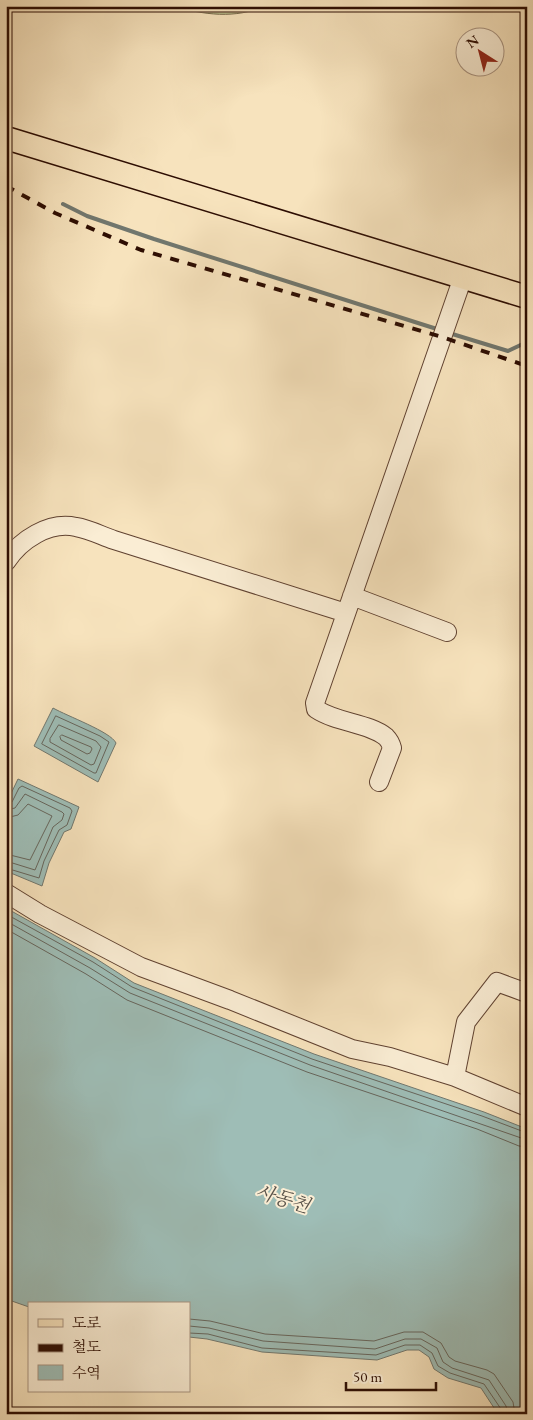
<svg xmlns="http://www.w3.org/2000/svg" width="533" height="1420" font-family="'EB Garamond','Noto Serif KR',serif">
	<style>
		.green { fill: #bdc491; stroke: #75684a }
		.water { fill: #9ebdb6; stroke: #71776e }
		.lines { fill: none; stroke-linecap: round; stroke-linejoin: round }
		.shore { stroke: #66655c; stroke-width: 1 }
		.stream { stroke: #71776e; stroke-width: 4 }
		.minor-casing { stroke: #604231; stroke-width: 20 }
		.major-casing { stroke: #2d0d02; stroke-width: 25 }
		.minor { stroke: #faedd4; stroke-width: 18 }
		.major { stroke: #f7e3bd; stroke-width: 22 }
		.rail { stroke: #2d0d02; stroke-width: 4; stroke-dasharray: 9 9; stroke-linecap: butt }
		.labels { text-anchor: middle; stroke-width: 4; stroke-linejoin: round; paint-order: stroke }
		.water-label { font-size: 19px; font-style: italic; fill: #5a534a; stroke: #faedd4 }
	</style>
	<rect width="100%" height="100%" fill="#f7e3bd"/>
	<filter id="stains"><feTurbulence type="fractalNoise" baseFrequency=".004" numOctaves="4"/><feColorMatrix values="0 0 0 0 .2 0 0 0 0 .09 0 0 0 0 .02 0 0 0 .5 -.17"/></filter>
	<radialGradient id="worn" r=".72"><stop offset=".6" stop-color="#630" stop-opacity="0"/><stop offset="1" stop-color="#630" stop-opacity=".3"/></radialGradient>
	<path class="green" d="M175,6H264C237,19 202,15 175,6Z"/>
	<path class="water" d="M53,708C67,716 111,732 116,743L98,782L34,746Z
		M18,779L79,807L71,829L64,832L49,863L42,886L6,871V804Z
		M6,908L95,958L134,983L314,1054L484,1112L527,1129V1414H498L481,1388L448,1378L434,1369L429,1357L419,1350H407L377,1360L262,1352L207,1339L189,1337V1304H29V1307L6,1299Z"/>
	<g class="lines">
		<path class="shore" d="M56,716L100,736L109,742L96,773H94L42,744Z
			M59,725L96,741L101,747L94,764L91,765L50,742V739Z
			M62,735L91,747L92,749L90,753L87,754L61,740L60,737Z
			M6,804L12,802L19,788L22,786L70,808L72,811L67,825L59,830L44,861L39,878L6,868
			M6,810L15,808L25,794L62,812L64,814L62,820L53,827L35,870L6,861
			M6,818L18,815L28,804L52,816L30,860L6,854
			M6,914L93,962L132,987L312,1059L482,1116L527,1133
			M6,921L90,968L130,993L310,1065L527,1140
			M6,929L86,974L127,1000L307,1072L477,1129L519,1146L527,1147
			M189,1319L210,1321L265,1334L374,1341L404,1332H423L441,1343L449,1357L455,1361L487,1370L494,1374L513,1402L515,1414
			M189,1326L209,1328L263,1341L375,1349L405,1339H421L437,1348L443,1362L452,1368L489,1380L506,1406L508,1414
			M189,1333L208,1334L262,1348L376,1355L405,1345H420L432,1353L438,1366L450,1373L484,1384L501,1409V1414"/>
		<path class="stream" d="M63,204L87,216L154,239L440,330
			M449,333L508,351L527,342"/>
		<defs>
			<path id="minor" d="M6,562C20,540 49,521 76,527C89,529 102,536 114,540L346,613
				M352,596L447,632
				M379,782L392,748C391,744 389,740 386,737C369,723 337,723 316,709L315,703L463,277
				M6,893L40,914L141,967L230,1000L352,1049L390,1057L455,1077L527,1107
				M455,1077L466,1022L497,982L527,993"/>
			<path id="major" d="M6,138L527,297"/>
		</defs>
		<use href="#minor" class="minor-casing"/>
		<use href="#major" class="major-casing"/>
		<use href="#minor" class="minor"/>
		<use href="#major" class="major"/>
		<path class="rail" d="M6,186L55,213L141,250L442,337L527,366"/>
	</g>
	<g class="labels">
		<g class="water-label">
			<text transform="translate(283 1198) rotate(17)" y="7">사동천</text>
		</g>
	</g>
	<rect width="533" height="1420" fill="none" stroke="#f7e3bd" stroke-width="25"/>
	<rect x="8" y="8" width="518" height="1405" fill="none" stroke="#2d0d02" stroke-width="2.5"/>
	<rect x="12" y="12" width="508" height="1395" fill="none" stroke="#2d0d02"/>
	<rect x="28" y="1302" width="162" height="90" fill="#faedd4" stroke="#a89380"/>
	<rect x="38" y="1319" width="25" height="8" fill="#f7e3bd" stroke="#a89380"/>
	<text x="72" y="1328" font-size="15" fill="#2d0d02">도로</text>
	<rect x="38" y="1344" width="25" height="8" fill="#2d0d02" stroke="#a89380"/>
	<text x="72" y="1352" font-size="15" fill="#2d0d02">철도</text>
	<rect x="38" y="1365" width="25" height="15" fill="#9ebdb6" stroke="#a89380"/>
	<text x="72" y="1378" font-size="15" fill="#2d0d02">수역</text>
	<g transform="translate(480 52) rotate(324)"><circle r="24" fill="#faedd4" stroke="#a89380"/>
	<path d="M0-4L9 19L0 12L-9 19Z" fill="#8f2418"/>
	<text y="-8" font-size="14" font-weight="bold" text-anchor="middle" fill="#2d0d02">N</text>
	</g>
	<path d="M346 1382v8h90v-8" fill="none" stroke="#2d0d02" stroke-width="2.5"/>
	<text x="353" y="1382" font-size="15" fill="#2d0d02" stroke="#faedd4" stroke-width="4" paint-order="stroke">50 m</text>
	<rect width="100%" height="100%" filter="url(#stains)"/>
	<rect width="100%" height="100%" fill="url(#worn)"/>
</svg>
